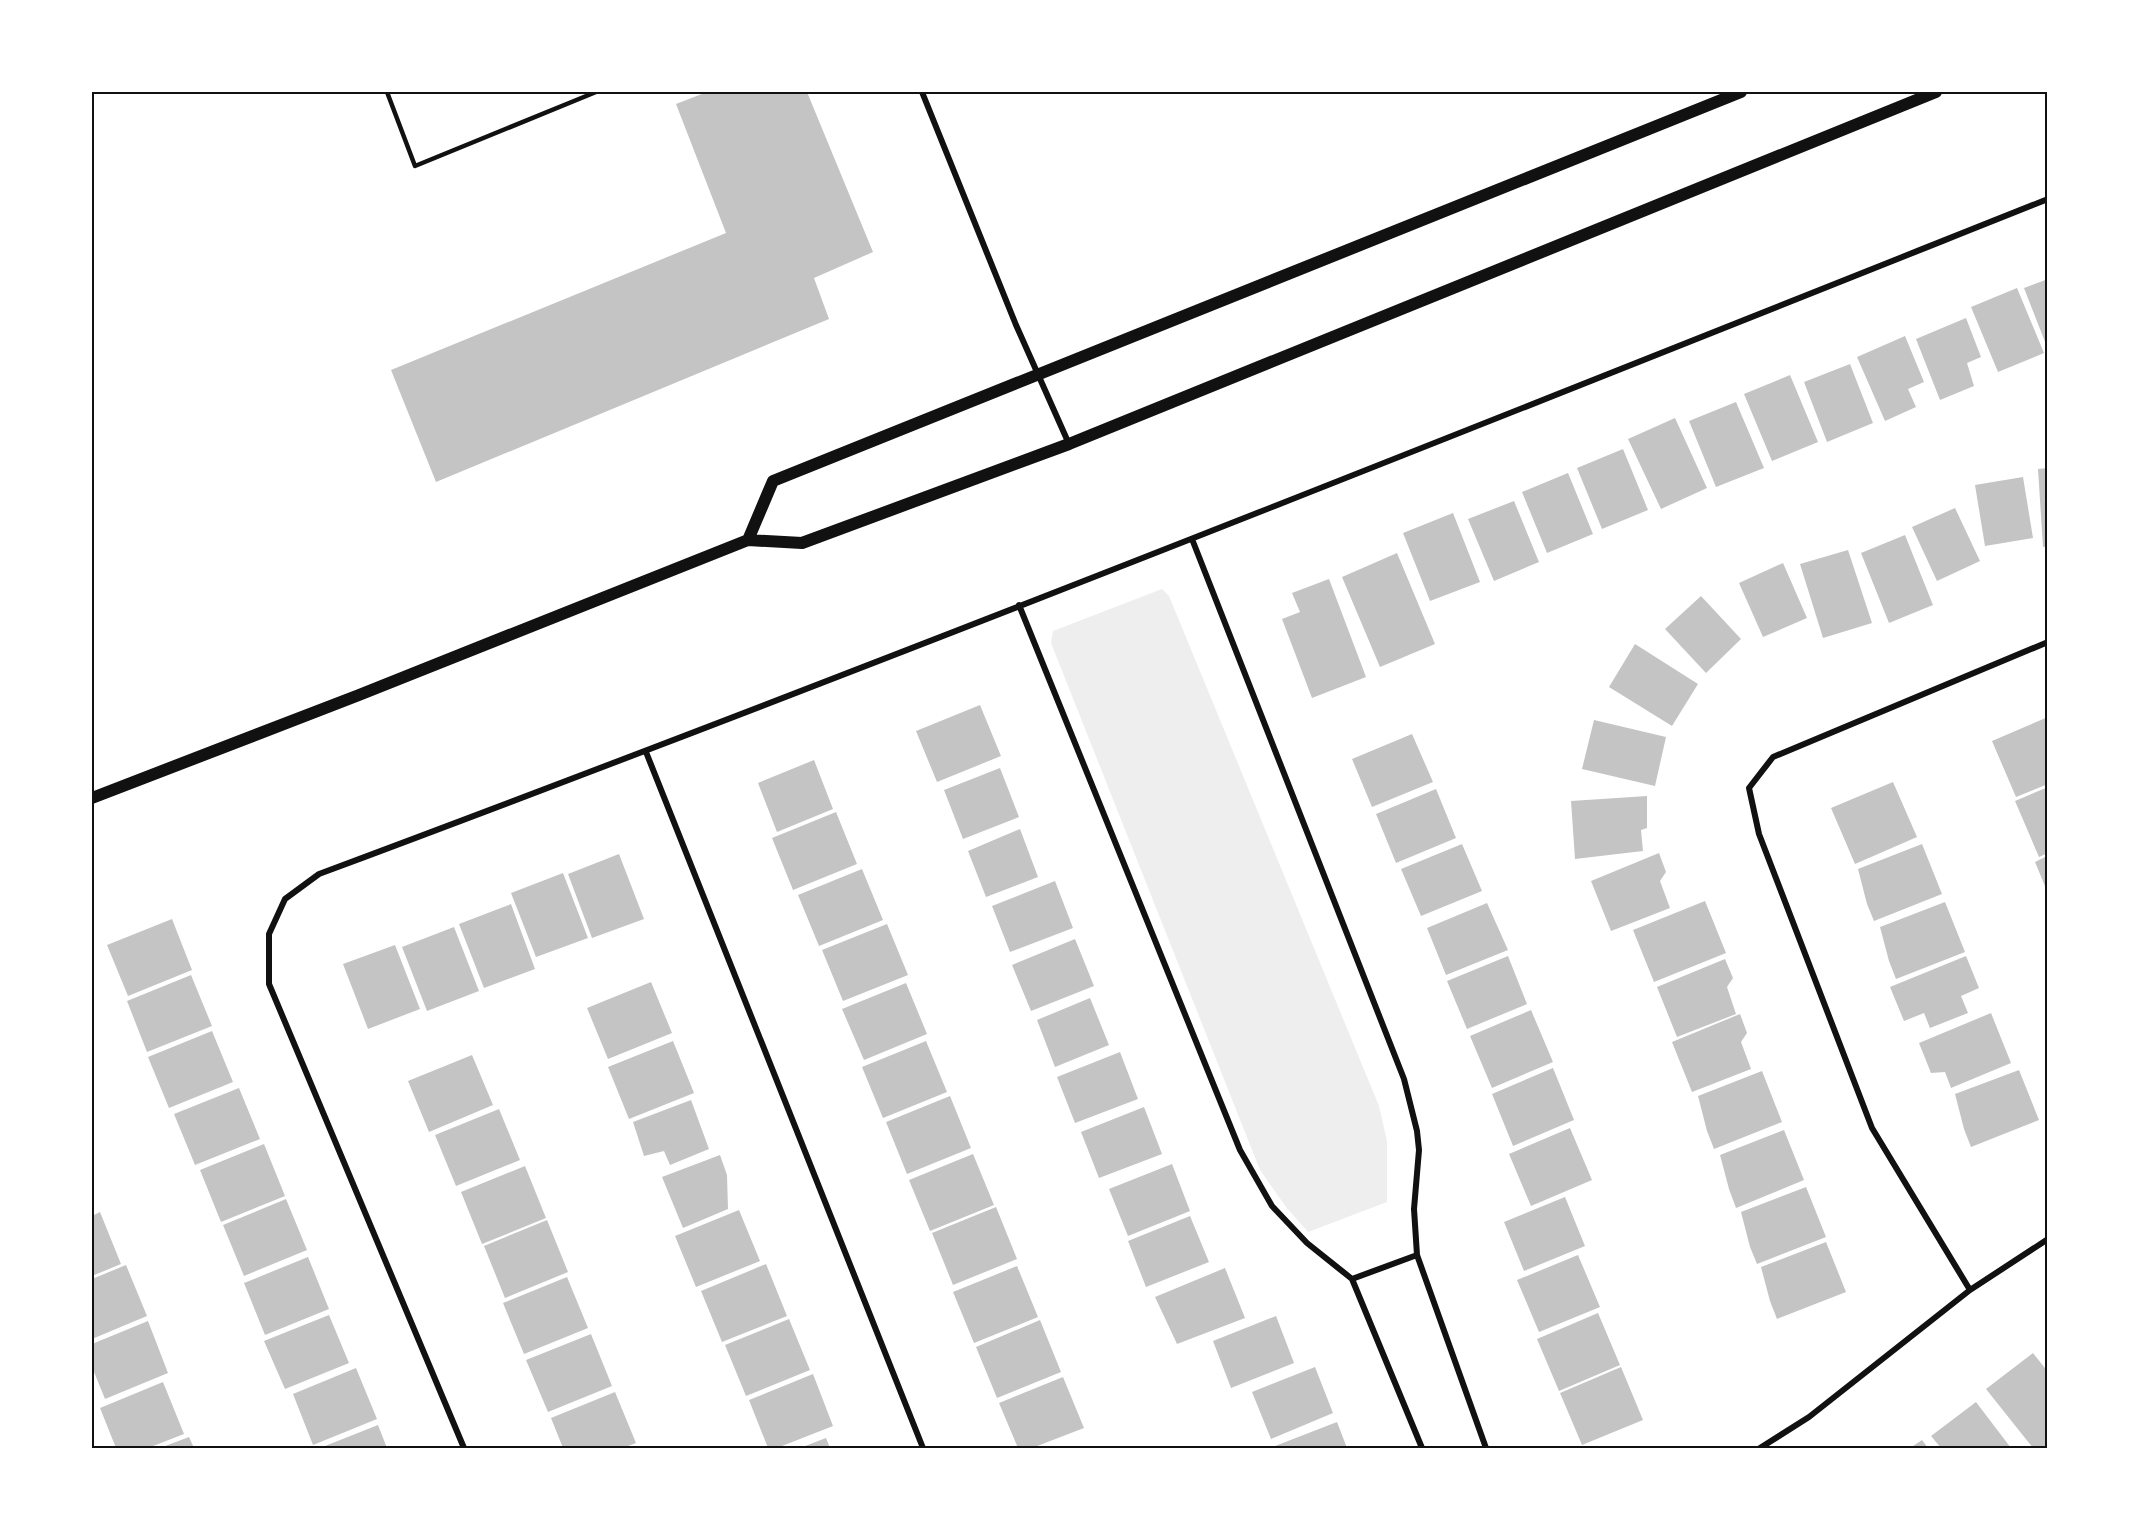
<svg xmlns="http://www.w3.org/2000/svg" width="2139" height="1540" font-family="'PT Serif',serif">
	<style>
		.green { fill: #eee }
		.building { fill: #c4c4c4 }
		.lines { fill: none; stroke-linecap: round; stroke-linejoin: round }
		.service { stroke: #111; stroke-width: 4.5 }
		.minor { stroke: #111; stroke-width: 6 }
		.secondary { stroke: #111; stroke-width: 12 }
		.neatline { fill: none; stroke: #111; stroke-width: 2 }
	</style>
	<rect width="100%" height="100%" fill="#fff"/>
	<path class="green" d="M1162,589L1169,596L1379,1106L1387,1141V1202L1308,1232L1286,1207L1260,1170L1051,643L1053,631Z"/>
	<path class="building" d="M707,92H807L873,252L814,278L829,319L436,482L391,370L726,233L676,104Z
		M2048,279V347H2047L2024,288Z
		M2017,288L2044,353L1998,372L1971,307Z
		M1966,318L1981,357L1967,363L1974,386L1940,400L1916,339Z
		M1905,336L1924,382L1908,389L1916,407L1885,421L1857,357Z
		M1850,364L1873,423L1827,442L1804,382Z
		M1790,375L1818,442L1772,461L1744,394Z
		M1736,402L1764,468L1716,487L1689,421Z
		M1675,418L1707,488L1661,509L1628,439Z
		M1623,449L1648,510L1602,529L1577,468Z
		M2048,468V546L2043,547L2038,469Z
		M1568,473L1593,534L1547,553L1522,492Z
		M2023,477L2033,538L1985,546L1975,485Z
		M1514,501L1539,562L1494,581L1468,519Z
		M1955,508L1980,561L1937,581L1912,527Z
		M1453,513L1480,582L1430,601L1403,533Z
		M1905,535L1933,605L1889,623L1861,553Z
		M1848,550L1872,623L1823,638L1800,564Z
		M1397,553L1435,644L1380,667L1342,577Z
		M1783,563L1807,618L1763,637L1739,583Z
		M1329,579L1366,677L1312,698L1282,619L1300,612L1292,593Z
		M1701,596L1741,639L1706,673L1665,629Z
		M1635,644L1698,684L1672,726L1609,687Z
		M980,705L1001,756L937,782L916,731Z
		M2048,717V784L2016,797L1992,741Z
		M1594,720L1666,737L1655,786L1582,769Z
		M1412,734L1433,782L1372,807L1352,759Z
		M814,760L833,809L777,832L758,783Z
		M1000,768L1019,817L963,839L944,790Z
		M1893,782L1917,837L1855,864L1831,808Z
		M2048,787V853L2039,857L2015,801Z
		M1436,789L1456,838L1396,863L1376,814Z
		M1647,796V828L1641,830L1643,851L1575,859L1571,801Z
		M836,812L857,864L793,890L772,838Z
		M1020,829L1038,877L986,897L968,851Z
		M1462,844L1482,891L1421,916L1401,869Z
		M1922,844L1942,894L1874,921L1867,904L1858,869Z
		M1659,853L1666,872L1660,881L1670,908L1611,931L1591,881Z
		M619,854L644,919L592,938L568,874Z
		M2047,856V891L2035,862Z
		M862,869L883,920L819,946L798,895Z
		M563,873L588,938L536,957L511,893Z
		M1055,881L1073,928L1010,952L992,906Z
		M1705,901L1726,953L1654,982L1633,930Z
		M1945,902L1965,952L1896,979L1889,961L1880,927Z
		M1487,903L1508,950L1446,975L1427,928Z
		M511,904L535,969L484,988L459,924Z
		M172,919L192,970L128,996L107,945Z
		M887,924L908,975L843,1001L822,950Z
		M454,927L479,991L427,1011L402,947Z
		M1075,939L1094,986L1031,1011L1012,965Z
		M395,945L420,1009L368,1029L343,964Z
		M1508,956L1527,1004L1467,1029L1447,981Z
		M1966,956L1979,988L1961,996L1968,1013L1930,1028L1924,1013L1904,1021L1890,987Z
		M1725,959L1733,978L1727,987L1736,1014L1677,1037L1657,987Z
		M191,975L212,1026L147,1052L127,1001Z
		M651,982L672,1033L608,1059L587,1008Z
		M906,983L927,1034L864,1060L842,1009Z
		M1090,998L1109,1045L1055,1067L1037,1020Z
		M1531,1010L1553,1062L1492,1088L1470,1036Z
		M1991,1013L2011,1063L1951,1088L1945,1072L1931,1073L1919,1043Z
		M1740,1014L1747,1033L1741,1042L1751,1069L1692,1092L1672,1042Z
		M212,1031L233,1082L169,1108L148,1057Z
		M673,1041L694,1093L629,1119L608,1067Z
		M926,1041L947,1092L883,1118L862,1067Z
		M1120,1052L1138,1099L1075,1123L1057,1077Z
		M472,1055L493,1105L429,1132L408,1081Z
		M1553,1068L1574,1120L1513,1146L1492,1094Z
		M2019,1070L2039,1120L1971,1147L1964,1129L1955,1094Z
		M1762,1071L1782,1122L1714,1149L1707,1131L1698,1096Z
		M239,1088L260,1139L195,1165L174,1114Z
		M950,1096L971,1148L907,1174L886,1122Z
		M691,1100L709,1149L670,1165L664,1151L644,1156L633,1122Z
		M1144,1107L1162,1154L1099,1178L1081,1132Z
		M499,1109L520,1160L456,1186L435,1135Z
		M1570,1128L1592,1180L1531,1206L1509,1154Z
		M1784,1130L1804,1180L1736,1208L1729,1189L1720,1155Z
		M264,1144L285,1196L221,1222L200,1170Z
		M973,1154L994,1205L930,1231L909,1180Z
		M720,1155L727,1175L728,1209L683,1228L662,1177Z
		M1172,1164L1190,1211L1128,1236L1109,1189Z
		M525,1166L546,1218L482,1244L461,1192Z
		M1806,1187L1826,1237L1757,1264L1750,1247L1741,1212Z
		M1565,1197L1585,1246L1524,1271L1504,1222Z
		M286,1199L307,1250L244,1276L223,1225Z
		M996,1207L1017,1259L953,1285L932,1233Z
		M739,1210L760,1261L696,1287L675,1236Z
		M100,1212L121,1264L92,1276V1216Z
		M1190,1216L1209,1262L1146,1287L1128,1241Z
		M547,1220L568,1272L505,1298L484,1246Z
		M1826,1242L1846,1292L1777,1319L1770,1301L1761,1267Z
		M1578,1255L1600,1307L1539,1332L1517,1280Z
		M308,1257L329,1309L265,1335L244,1283Z
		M766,1264L787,1316L722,1342L701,1291Z
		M126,1265L147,1316L92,1339V1279Z
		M1017,1266L1038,1317L974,1343L953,1292Z
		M1225,1268L1245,1318L1177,1344L1155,1297Z
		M567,1277L588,1328L524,1354L503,1303Z
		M1598,1313L1620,1365L1559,1391L1537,1339Z
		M329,1315L349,1363L285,1389L264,1341Z
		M1276,1316L1294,1363L1231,1388L1213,1341Z
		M789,1319L810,1370L746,1396L725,1345Z
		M1040,1320L1061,1372L997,1398L976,1347Z
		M148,1321L168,1373L105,1399L92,1367V1344Z
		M591,1334L612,1386L548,1412L526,1360Z
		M2033,1353L2048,1372V1448H2033L1986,1389Z
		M1315,1367L1333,1413L1271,1439L1252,1392Z
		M1621,1367L1643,1420L1582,1445L1560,1393Z
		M356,1368L377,1419L313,1445L293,1394Z
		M813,1374L833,1426L777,1448H768L749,1400Z
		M1063,1377L1084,1428L1032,1448H1018L999,1403Z
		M163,1382L184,1434L148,1448H116L100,1408Z
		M615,1392L636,1443L623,1448H563L551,1418Z
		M1976,1402L2011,1448H1941L1931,1436Z
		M1337,1422L1347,1448H1270Z
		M378,1425L387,1448H320Z
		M189,1437L194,1448H160Z
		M826,1438L830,1448H800Z
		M1922,1440L1928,1448H1910Z"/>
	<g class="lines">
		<path class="service" d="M387,92L415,166L596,92"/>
		<path class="minor" d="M922,92L1016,325L1069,444
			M1192,539L1404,1079L1417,1131L1419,1150L1414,1209L1417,1255L1486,1448
			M1019,605L1240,1150L1272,1206L1307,1243L1352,1279L1422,1448
			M646,752L923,1448
			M1352,1279L1417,1255
			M1970,1290L1872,1128L1759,834L1749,788L1773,757L2048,642
			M464,1448L269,984V934L285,899L319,874C898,658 1473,428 2048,199
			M1760,1448L1809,1417L1970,1290L2048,1239"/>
		<path class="secondary" d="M748,540L773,481L1741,92
			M92,798L359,695L748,540L802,543L1069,444L1936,92"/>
	</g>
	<rect width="2139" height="1540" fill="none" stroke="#ffffff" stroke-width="186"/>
	<rect x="93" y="93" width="1953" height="1354" class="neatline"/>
</svg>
